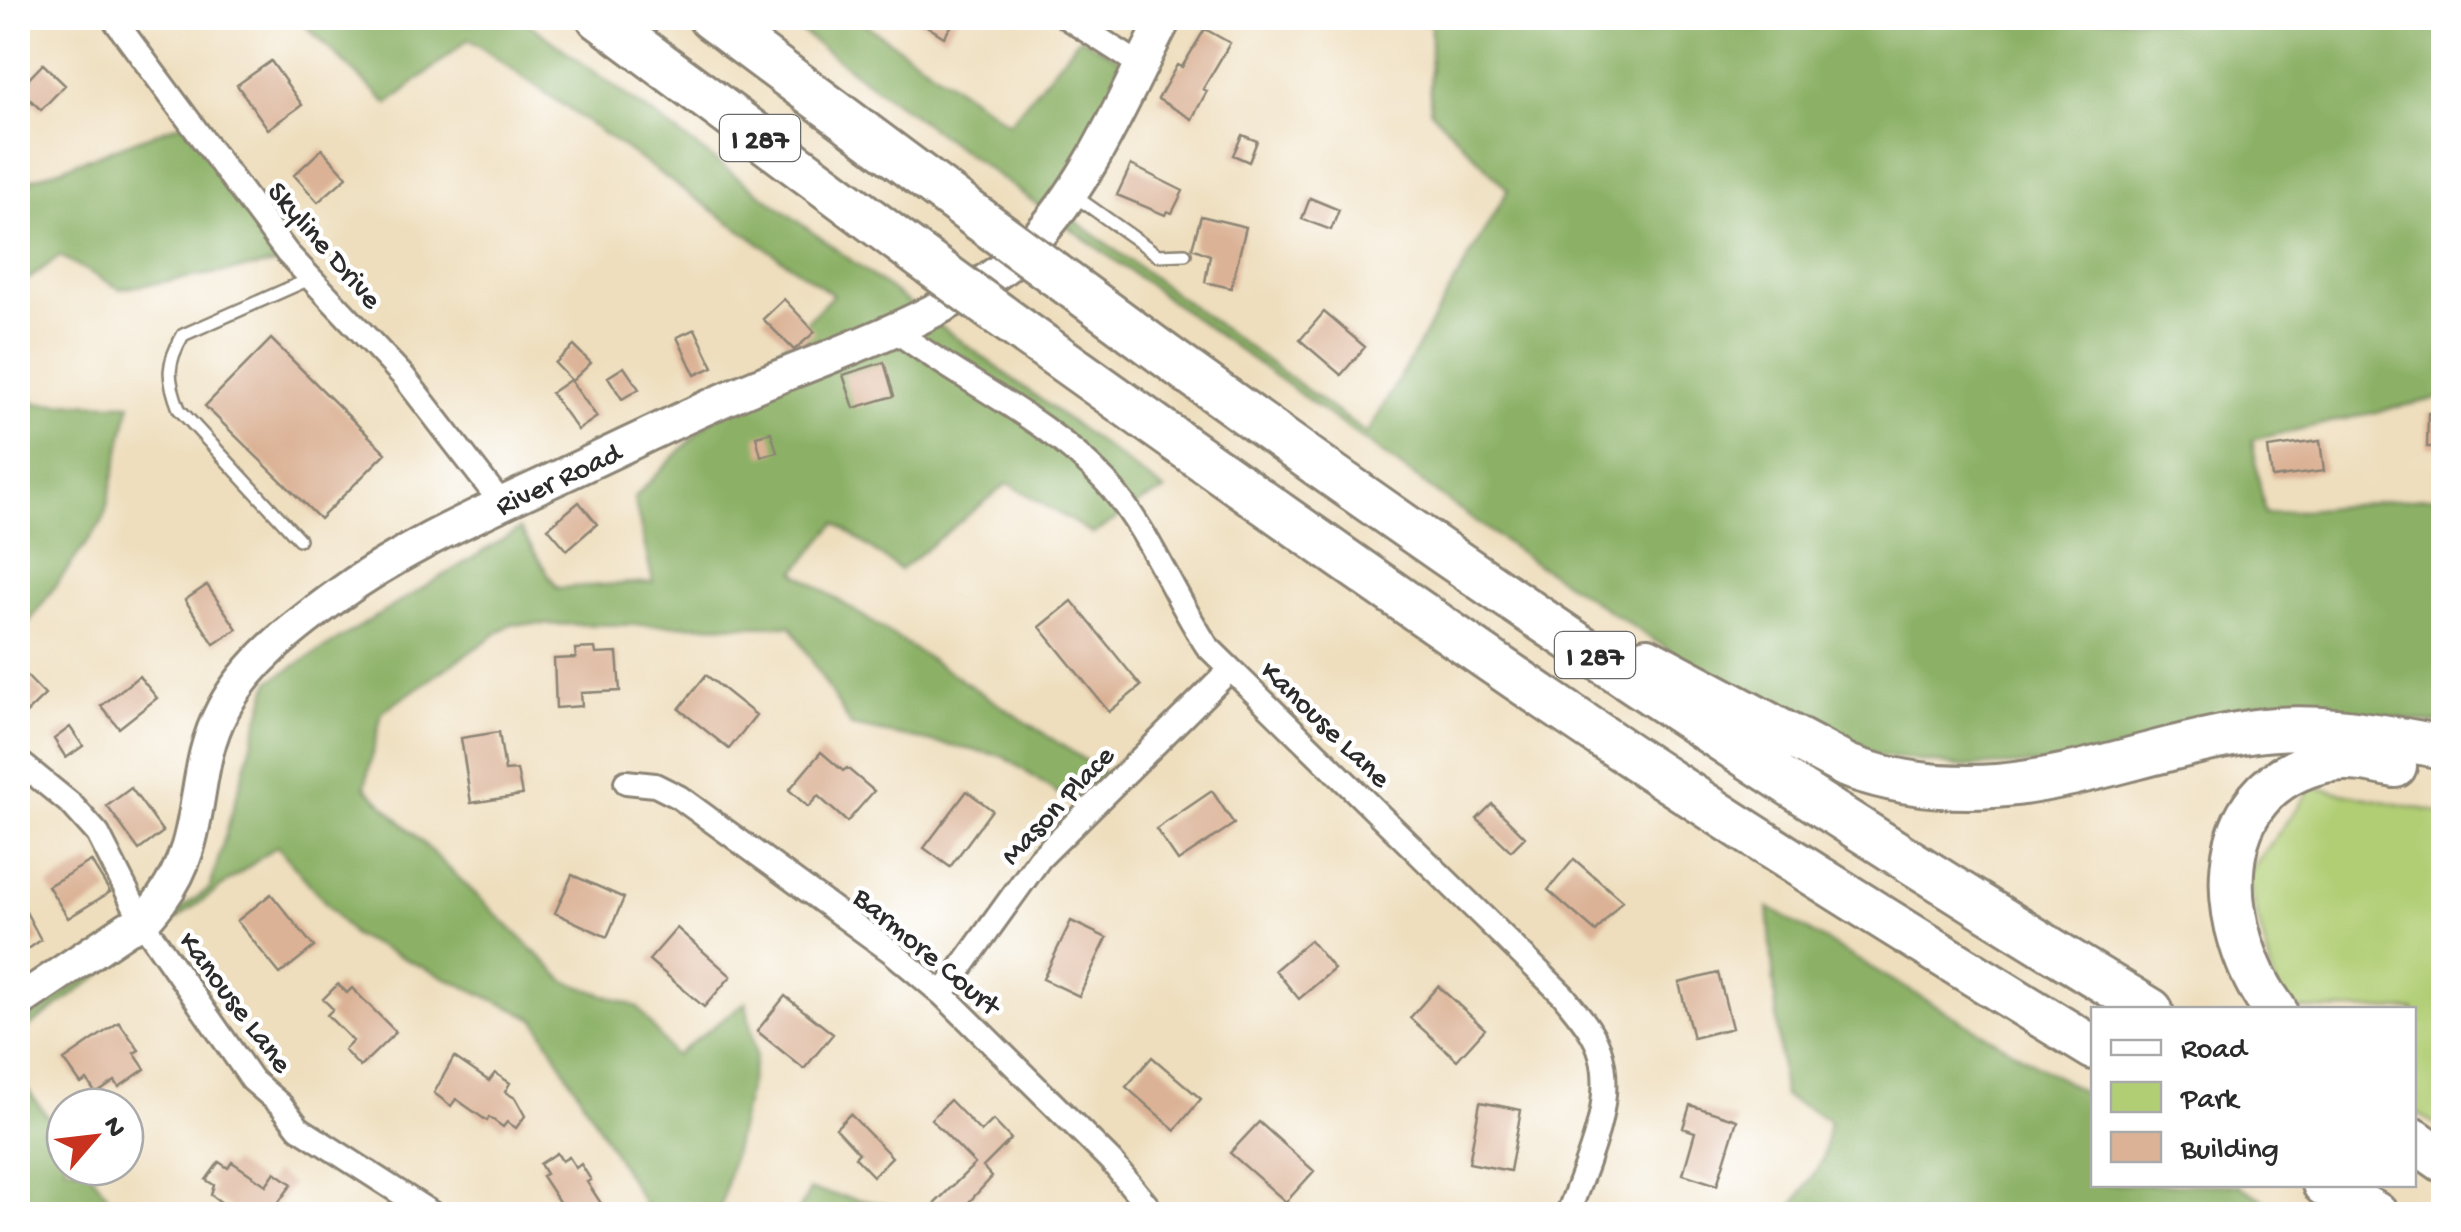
<svg xmlns="http://www.w3.org/2000/svg" width="2461" height="1232" font-family="'Gochi Hand',sans-serif">
	<style>
		.green { fill: #b1ce75; stroke: #6e7c50; stroke-width: 2.5 }
		.forest { fill: #8cb166; stroke: #5c6e48; stroke-width: 2.5 }
		.building { fill: #dbb296 }
		.lines { fill: none; stroke-linecap: round; stroke-linejoin: round }
		.lane-casing { stroke: #8c8474; stroke-width: 16 }
		.street-casing { stroke: #8c8474; stroke-width: 28 }
		.secondary-casing { stroke: #8c8474; stroke-width: 38 }
		.highway-casing { stroke: #8c8474; stroke-width: 48 }
		.lane { stroke: #fff; stroke-width: 11 }
		.street { stroke: #fff; stroke-width: 22 }
		.secondary { stroke: #fff; stroke-width: 32 }
		.highway { stroke: #fff; stroke-width: 42 }
		.highway-bridge-casing { stroke: #8c8474; stroke-width: 48; stroke-linecap: butt }
		.highway-bridge { stroke: #fff; stroke-width: 42 }
		.labels { text-anchor: middle; stroke-width: 9; stroke-linejoin: round; paint-order: stroke }
		.shield { fill: #fff; stroke: #6b6b6b; stroke-width: 2.5 }
		.shield-label { font-size: 28px; font-weight: bold; fill: #2b2b2b }
		.street-label { font-size: 30px; fill: #2b2b2b; stroke: #fff }
	</style>
	<rect width="100%" height="100%" fill="#fff"/>
	<filter id="ink" filterUnits="userSpaceOnUse"><feTurbulence type="fractalNoise" baseFrequency=".01" numOctaves="2"/><feDisplacementMap in="SourceGraphic" scale="20" xChannelSelector="R" yChannelSelector="G"/><feConvolveMatrix kernelMatrix="1 2 1 2 8 2 1 2 1" color-interpolation-filters="sRGB"/></filter>
	<filter id="wash" filterUnits="userSpaceOnUse"><feTurbulence type="fractalNoise" baseFrequency=".0048" numOctaves="4" result="noise"/><feDisplacementMap in="SourceGraphic" scale="40" xChannelSelector="R" yChannelSelector="G"/><feGaussianBlur stdDeviation="2.25" result="paint"/><feColorMatrix in="noise" values="0 0 0 0 0 0 0 0 0 0 0 0 0 0 0 0 0 1.4 0 .05"/><feComposite in="paint" operator="in"/></filter>
	<g filter="url(#wash)">
		<rect width="100%" height="100%" fill="#eedebd"/>
		<path class="green" d="M2312,787L2443,813V1129L2414,1111V1010L2295,1009L2275,986L2247,876Z"/>
		<path class="forest" d="M297,18H521L1165,491L1145,500L1093,534L1008,483L900,570L836,523L795,572L1117,781L1089,815L1003,756L851,726L791,626L511,624L382,712L365,787L565,981L638,1007L674,1056L746,1002L756,1057L719,1214H650L535,1019L353,935L277,846L18,1035V1026L210,888L270,681L520,529L557,588L653,582L634,498L833,295L469,39L388,104Z
			M783,18H856L1009,123L1080,37L1145,73L1070,217L1367,434L1508,190L1430,110L1431,18H2443V397L2252,440L2265,514L2443,496V724L2344,711L2047,764L1965,767L1880,756L1812,737L1666,648L1523,555L862,78Z
			M183,123L299,260L120,289L60,256L18,287V178L22,183Z
			M18,378L35,403L130,404L104,519L27,625L18,613Z
			M1768,907L2093,1098L2094,1184L2238,1185L2288,1214H1788L1823,1159L1829,1120L1783,1096Z
			M18,1077L65,1140V1167H86L122,1214H18Z
			M810,1190L907,1209L913,1214H797Z"/>
		<g id="blocks">
			<path class="building" d="M914,18H957L944,37Z
				M1205,29L1230,43L1203,89L1207,91L1192,119L1158,99L1177,65L1182,67Z
				M271,61L302,105L268,129L237,85Z
				M43,64L65,85L41,110L19,89Z
				M1242,135L1257,141L1249,162L1233,155Z
				M322,149L347,177L318,202L294,175Z
				M1131,165L1183,191L1172,213L1167,211L1165,215L1117,195Z
				M1310,198L1339,210L1331,230L1302,219Z
				M1201,216L1246,227L1231,288L1205,282L1210,255L1192,248Z
				M784,299L815,332L794,350L763,319Z
				M1324,312L1365,347L1341,375L1300,340Z
				M695,329L713,367L695,375L677,337Z
				M271,339L386,453L320,519L205,406Z
				M574,346L591,363L572,381L555,363Z
				M884,362L894,396L854,408L843,375Z
				M624,367L639,389L622,399L608,377Z
				M570,380L597,417L578,430L551,393Z
				M2428,413L2444,414V447H2427Z
				M771,432L777,452L761,456L756,436Z
				M2320,441L2324,471L2272,478L2268,448Z
				M579,502L597,524L567,550L548,528Z
				M207,585L237,629L214,644L185,600Z
				M1072,601L1141,686L1109,712L1040,627Z
				M595,648L596,654L617,653L620,691L581,693L582,706L556,708L554,659L576,658L575,649Z
				M18,667L45,695L18,721Z
				M706,675L756,715L729,749L679,709Z
				M139,676L157,698L119,728L101,706Z
				M70,727L83,746L66,758L54,739Z
				M499,732L505,771L517,770L522,795L471,803L461,738Z
				M821,752L843,771L847,768L874,791L847,822L818,796L808,807L789,790Z
				M131,788L163,832L139,850L107,806Z
				M967,791L992,810L950,867L924,848Z
				M1212,791L1234,824L1178,861L1156,829Z
				M1492,804L1525,837L1511,851L1477,819Z
				M1574,859L1622,901L1596,932L1548,890Z
				M91,861L110,892L68,918L48,886Z
				M572,875L624,898L607,937L555,913Z
				M271,894L314,947L280,974L237,921Z
				M18,897L41,940L18,956Z
				M1071,921L1107,938L1079,996L1043,979Z
				M677,928L731,976L704,1007L649,960Z
				M1310,940L1334,969L1299,999L1275,970Z
				M1718,973L1732,1028L1693,1038L1679,983Z
				M338,984L347,993L352,988L396,1032L360,1067L344,1050L353,1041L327,1015L333,1009L323,999Z
				M1438,986L1485,1029L1457,1060L1410,1018Z
				M785,996L833,1034L804,1069L757,1031Z
				M119,1022L139,1050L134,1053L145,1069L119,1087L115,1081L96,1094L87,1080L81,1084L64,1060Z
				M454,1057L489,1081L495,1073L510,1083L505,1092L515,1098L525,1116L516,1128L507,1122L503,1127L489,1117L487,1121L456,1099L451,1106L434,1093Z
				M1152,1057L1201,1099L1175,1130L1126,1087Z
				M950,1100L981,1132L993,1120L1011,1139L983,1167L992,1177L958,1214H924L975,1164L931,1119Z
				M1480,1102L1521,1110L1510,1171L1469,1163Z
				M1690,1105L1737,1120L1717,1185L1683,1174L1695,1132L1683,1128Z
				M850,1114L892,1157L873,1176L855,1157L859,1153L836,1128Z
				M1259,1122L1314,1171L1286,1202L1230,1153Z
				M557,1153L562,1161L569,1157L576,1168L581,1164L591,1180L587,1182L604,1208L595,1214H567L542,1176L546,1174L540,1164Z
				M219,1162L228,1168L232,1162L266,1185L275,1172L292,1184L270,1214H248L238,1207L235,1212L211,1195L214,1185L206,1180Z"/>
		</g>
	</g>
	<g filter="url(#ink)">
		<use href="#blocks" fill-opacity="0" stroke="#8c8474" stroke-width="2.5"/>
		<g class="lines">
			<defs>
				<path id="lane" d="M1072,194L1158,255L1185,254
					M299,539L179,409C167,378 166,364 183,335L312,278"/>
				<path id="street" d="M113,18L287,253L404,377L502,504
					M1067,18L1140,65
					M893,329C962,381 1046,417 1106,482C1149,530 1172,593 1207,646L1563,995C1577,1013 1595,1032 1601,1055C1615,1106 1584,1167 1568,1214
					M18,761L72,805L98,834L143,923L252,1080L281,1105L299,1128L433,1214
					M626,782L655,785L679,797L892,952L942,994L1111,1161L1154,1214
					M942,994L1040,858L1230,670"/>
				<g id="secondary">
					<path id="s1" d="M18,1002L128,928C145,923 150,914 161,900C209,836 188,775 223,709C248,662 292,629 334,598C403,547 482,513 559,477C626,446 691,413 758,385C839,353 972,306 1031,244C1092,179 1124,96 1165,18"/>
				</g>
				<path id="highway" d="M599,18L922,258
					M710,18L978,218
					M1056,275C1409,537 1774,783 2151,1010
					M1000,315C1189,450 1378,585 1570,715C1741,831 1917,940 2094,1048
					M1647,659L1847,766C2001,821 2107,754 2255,731C2319,722 2381,736 2444,747
					M2275,1010C2215,931 2205,787 2325,761C2349,756 2372,761 2395,766
					M2414,1140L2444,1161
					M2324,1184L2376,1214"/>
			</defs>
			<use href="#lane" class="lane-casing"/>
			<use href="#street" class="street-casing"/>
			<use href="#secondary" class="secondary-casing"/>
			<use href="#highway" class="highway-casing"/>
			<use href="#lane" class="lane"/>
			<use href="#street" class="street"/>
			<use href="#secondary" class="secondary"/>
			<use href="#highway" class="highway"/>
			<defs>
				<path id="highway-bridge" d="M978,218L1056,275
					M922,258L1000,315"/>
			</defs>
			<use href="#highway-bridge" class="highway-bridge-casing"/>
			<use href="#highway-bridge" class="highway-bridge"/>
		</g>
	</g>
	<g class="labels">
		<g class="shield">
			<rect x="720" y="115" width="80" height="46" rx="8"/>
			<rect x="1555" y="632" width="80" height="46" rx="8"/>
		</g>
		<g class="shield-label">
			<text x="760" y="148">I 287</text>
			<text x="1595" y="665">I 287</text>
		</g>
		<g class="street-label">
			<text transform="translate(326 244) rotate(49)" y="10">Skyline Drive</text>
			<text dy="10" stroke="none"><textPath href="#s1" startOffset="792">River Road</textPath></text>
			<text transform="translate(1327 723) rotate(44)" y="10">Kanouse Lane</text>
			<text transform="translate(1056 804) rotate(-47)" y="10">Mason Place</text>
			<text transform="translate(928 950) rotate(40)" y="10">Barmore Court</text>
			<text transform="translate(237 1001) rotate(53)" y="10">Kanouse Lane</text>
		</g>
	</g>
	<rect width="2461" height="1232" fill="none" stroke="#fff" stroke-width="60"/>
	<rect x="2091" y="1007" width="325" height="180" fill="#ffffff" stroke="#aaaaaa" stroke-width="2.5"/>
	<rect x="2111" y="1040" width="50" height="15" fill="#ffffff" stroke="#aaaaaa" stroke-width="2.5"/>
	<text x="2181" y="1057" font-size="30" fill="#2b2b2b">Road</text>
	<rect x="2111" y="1082" width="50" height="30" fill="#b1ce75" stroke="#aaaaaa" stroke-width="2.5"/>
	<text x="2181" y="1107" font-size="30" fill="#2b2b2b">Park</text>
	<rect x="2111" y="1132" width="50" height="30" fill="#dbb296" stroke="#aaaaaa" stroke-width="2.5"/>
	<text x="2181" y="1157" font-size="30" fill="#2b2b2b">Building</text>
	<g transform="translate(95 1137) rotate(62)"><circle r="48" fill="#ffffff" stroke="#aaaaaa" stroke-width="2.5"/>
	<path d="M0-8L18 38L0 25L-18 38Z" fill="#c8321e"/>
	<text y="-15" font-size="28" font-weight="bold" text-anchor="middle" fill="#2b2b2b">N</text>
	</g>
</svg>
